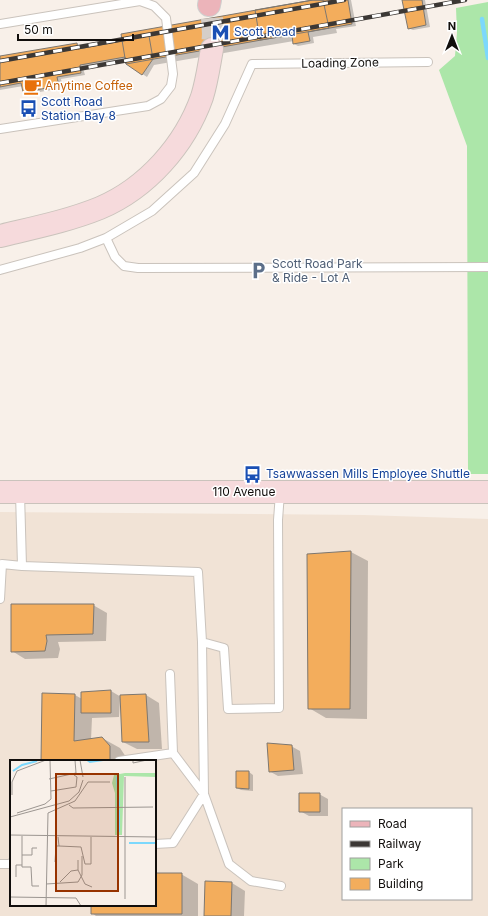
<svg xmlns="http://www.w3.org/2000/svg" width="488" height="916" font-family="Inter,sans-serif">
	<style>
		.built { fill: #f1e3d6; fill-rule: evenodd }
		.green { fill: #ace6a9 }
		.shadow { fill: #0003 }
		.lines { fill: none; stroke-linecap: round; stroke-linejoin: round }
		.stream { stroke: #7cd8fc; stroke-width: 4.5 }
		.building { fill: #f3ad5c; stroke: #7d7770 }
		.secondary-tunnel { stroke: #d5cec8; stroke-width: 22; stroke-dasharray: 22 11; stroke-linecap: butt }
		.service-casing { stroke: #cac3bc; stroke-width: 10 }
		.secondary-casing { stroke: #cac3bc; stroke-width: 24 }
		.primary-casing { stroke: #cfcfce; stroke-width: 24 }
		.service { stroke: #fff; stroke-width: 8 }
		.secondary { stroke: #f6dadc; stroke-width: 22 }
		.primary { stroke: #ecb4ba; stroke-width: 22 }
		.rail-casing { stroke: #3c3835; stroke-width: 4.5 }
		.rail { stroke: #fff; stroke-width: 3; stroke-dasharray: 9; stroke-linecap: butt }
		.labels { text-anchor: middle; stroke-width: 3; stroke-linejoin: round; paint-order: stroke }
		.transit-label { font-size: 12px; fill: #164399; stroke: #fff; text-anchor: start }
		.street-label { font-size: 12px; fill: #110e0c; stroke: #fff }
		.food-label { font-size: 12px; fill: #c56008; stroke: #fff; text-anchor: start }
		.service-label { font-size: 12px; fill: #4e5e75; stroke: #fff; text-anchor: start }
		.inset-river { fill: none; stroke: #7cd8fc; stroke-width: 2 }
		.inset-road { fill: none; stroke: #9c9691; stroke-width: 1 }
		.view { fill: #973300; fill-opacity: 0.15; stroke: #973300; stroke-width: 2 }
		.inset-edge { fill: none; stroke: #110e0c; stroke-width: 2 }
	</style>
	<rect width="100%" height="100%" fill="#f8f0e9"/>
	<path class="built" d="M0,512L364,515L488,519V916H0ZM11,761H155V905H11ZM343,809H471V899H343Z"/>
	<path class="green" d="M488,2V474H468L467,146L439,70L455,56L457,33L456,8Z"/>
	<path class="shadow" d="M319,0H351L356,26L336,29L337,33L313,37L314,43L298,46L294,44V41L154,65L147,77L127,64L126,60L83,68L85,75L61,79L63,88L28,94L24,92L23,86L0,90V57L76,44L81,46V50Z
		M409,0H425L430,27L413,30L408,28Z
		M351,552L368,561L367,719L326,718L309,708Z
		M93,605L107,613L106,641L58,642L60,649L58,658L25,659L12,651Z
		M111,691L121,697L146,695L159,703L162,749H137L123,742L122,700H120L119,717L92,718L91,740L102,738L120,748L126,757V761H42L75,695L82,699V692Z
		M291,746L300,751L303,774L278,776L269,771Z
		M249,772L253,775V791L241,790L237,788Z
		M319,794L328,799V816H309L300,811Z
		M155,874H181L198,884V916H96L92,913V905H155Z
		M232,883L245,891L244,916H205Z"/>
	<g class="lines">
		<path class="stream" d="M482,19L488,58"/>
	</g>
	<path class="building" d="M313,0H348L352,24L308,32L310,41L293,44L292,35L260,40L255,10Z
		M313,0H323L329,28L126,64L121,34Z
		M402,0H422L426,25L408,29Z
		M149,36L153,59L142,75L126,64L125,57L80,65L81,73L57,77L59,86L23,92L21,83L0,87V56L77,43L78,49Z
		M351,551L350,709H308L307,554Z
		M11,604H94L93,634L46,635L47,641L45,651L11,652Z
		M111,690V713H81V692Z
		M42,693L75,694L74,741L102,737L110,746V761H41Z
		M146,694L149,742H122L120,695Z
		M267,743L292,745L294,770L269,772Z
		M236,771H249V789L236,788Z
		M299,793H320V812H299Z
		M155,873H182V914H91V905H155Z
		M205,881L232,882L231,916H204Z"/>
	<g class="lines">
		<path class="secondary-tunnel" d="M212,18L213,34L212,49"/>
		<defs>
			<path id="service" d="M0,24L140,1L142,0
				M0,129L148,106L161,99L171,86L173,74L166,18L154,6L140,1
				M106,238L115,257L124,266L138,268L488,267
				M0,270L80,248L106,238L152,211L194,173L225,124L252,64L428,62
				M20,493L22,566L198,572L202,642L224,648L228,709L279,708L278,520L280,493
				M0,599L2,564L22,566
				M170,674L173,753L204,794L229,864L251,881L281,886
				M119,761L173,753
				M155,844L173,843L204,794L202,642
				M0,864H9L11,863"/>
			<path id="secondary" d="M0,236C33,228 68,221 100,208C147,188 185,145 202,97C207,81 209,65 212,49
				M0,492H488"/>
			<path id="primary" d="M209,5L210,0"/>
		</defs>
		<use href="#service" class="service-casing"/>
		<use href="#secondary" class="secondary-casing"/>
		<use href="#primary" class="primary-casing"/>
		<use href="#service" class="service"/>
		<use href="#secondary" class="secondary"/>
		<use href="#primary" class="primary"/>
		<defs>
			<path id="rail" d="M0,61L344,0
				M0,83L465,0"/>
		</defs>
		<use href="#rail" class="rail-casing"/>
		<use href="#rail" class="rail"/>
	</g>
	<defs>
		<symbol id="metro-bare" viewBox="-9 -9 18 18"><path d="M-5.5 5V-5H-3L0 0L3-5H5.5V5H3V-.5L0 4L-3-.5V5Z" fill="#1a4fb4" stroke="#fff" stroke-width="2.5" paint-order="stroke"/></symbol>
		<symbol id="cafe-bare" viewBox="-9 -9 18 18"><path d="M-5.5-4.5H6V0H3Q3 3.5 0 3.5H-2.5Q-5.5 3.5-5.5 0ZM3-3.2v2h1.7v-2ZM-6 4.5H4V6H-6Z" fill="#e8710a" stroke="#fff" stroke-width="2.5" paint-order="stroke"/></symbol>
		<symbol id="bus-bare" viewBox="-9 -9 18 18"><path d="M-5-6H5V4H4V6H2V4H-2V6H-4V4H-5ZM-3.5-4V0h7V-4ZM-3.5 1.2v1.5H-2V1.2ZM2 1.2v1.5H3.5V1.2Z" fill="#1a4fb4" stroke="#fff" stroke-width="2.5" paint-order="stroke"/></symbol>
		<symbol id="parking-bare" viewBox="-9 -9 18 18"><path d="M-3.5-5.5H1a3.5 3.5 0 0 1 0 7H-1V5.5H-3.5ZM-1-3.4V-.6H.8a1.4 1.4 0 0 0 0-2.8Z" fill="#5c6f8a" stroke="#fff" stroke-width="2.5" paint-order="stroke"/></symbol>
	</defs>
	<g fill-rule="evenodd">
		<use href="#metro-bare" x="208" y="20" width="25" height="25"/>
		<use href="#cafe-bare" x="20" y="74" width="25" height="25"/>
		<use href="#bus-bare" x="16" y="96" width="25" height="25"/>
		<use href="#parking-bare" x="246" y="258" width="25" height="25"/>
		<use href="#bus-bare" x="240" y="462" width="25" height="25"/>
	</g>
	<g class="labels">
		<g class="transit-label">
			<text x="234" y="36">Scott Road</text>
			<text x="41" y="106">Scott Road<tspan x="41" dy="14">Station Bay 8</tspan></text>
			<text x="266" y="478">Tsawwassen Mills Employee Shuttle</text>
		</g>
		<g class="street-label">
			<text transform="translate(340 63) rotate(-1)" y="4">Loading Zone</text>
			<text x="244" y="496">110 Avenue</text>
		</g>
		<g class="food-label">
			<text x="45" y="90">Anytime Coffee</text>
		</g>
		<g class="service-label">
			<text x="272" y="268">Scott Road Park<tspan x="272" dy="14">&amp; Ride - Lot A</tspan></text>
		</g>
	</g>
	<g transform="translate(10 760)">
		<rect width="146" height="146" fill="#f8f0e9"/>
		<path d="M115,13H146V17L114,16L112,75H105V33L102,23L104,15Z" fill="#ace6a9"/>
		<path class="inset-river" d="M77,0L80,2L93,0M3,11L12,5L27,1M107,17L109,46M109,72V50M119,83H146"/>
		<path class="inset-road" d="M70,0L73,17M123,0V3L137,0M39,19L66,13L65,0M41,31L66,27L67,17L64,15M2,35V22L7,11L36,0M59,45L63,48L143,47M7,53L35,44L41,39L40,0M0,57L59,41L69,32L73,20M0,75L146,77M12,76V107H21L22,126H29M48,77L49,86L71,87L75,104H81V77M146,77V17M12,95H22V88H27M68,100V110L75,124L82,127M45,102L46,86H49M6,117V105H12M50,122L61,111L68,110M36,124L68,122L72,115V96M0,137L66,138L71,146M115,139V17M36,146L38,53L65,41L78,22H100"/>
		<path class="view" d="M46,14H108V131H46Z"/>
		<rect width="146" height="146" class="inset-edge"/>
	</g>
	<rect x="342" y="808" width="130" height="92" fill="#ffffff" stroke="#a09f9e"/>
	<rect x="350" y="821" width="20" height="6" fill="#ecb4ba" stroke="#a09f9e"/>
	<text x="378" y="828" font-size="12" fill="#110e0c">Road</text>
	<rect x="350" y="841" width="20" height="6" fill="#3c3835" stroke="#a09f9e"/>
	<text x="378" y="848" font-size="12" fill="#110e0c">Railway</text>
	<rect x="350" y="858" width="20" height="12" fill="#ace6a9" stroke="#a09f9e"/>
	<text x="378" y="868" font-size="12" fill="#110e0c">Park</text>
	<rect x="350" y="878" width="20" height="12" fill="#f3ad5c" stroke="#a09f9e"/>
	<text x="378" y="888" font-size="12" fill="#110e0c">Building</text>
	<g transform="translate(452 36)" stroke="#ffffff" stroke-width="3" paint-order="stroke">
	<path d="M0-3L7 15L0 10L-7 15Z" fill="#110e0c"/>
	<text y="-6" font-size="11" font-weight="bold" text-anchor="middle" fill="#110e0c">N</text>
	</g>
	<path d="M18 34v6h115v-6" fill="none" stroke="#110e0c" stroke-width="2"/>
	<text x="24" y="34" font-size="12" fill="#110e0c" stroke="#ffffff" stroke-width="3" paint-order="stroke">50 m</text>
</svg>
